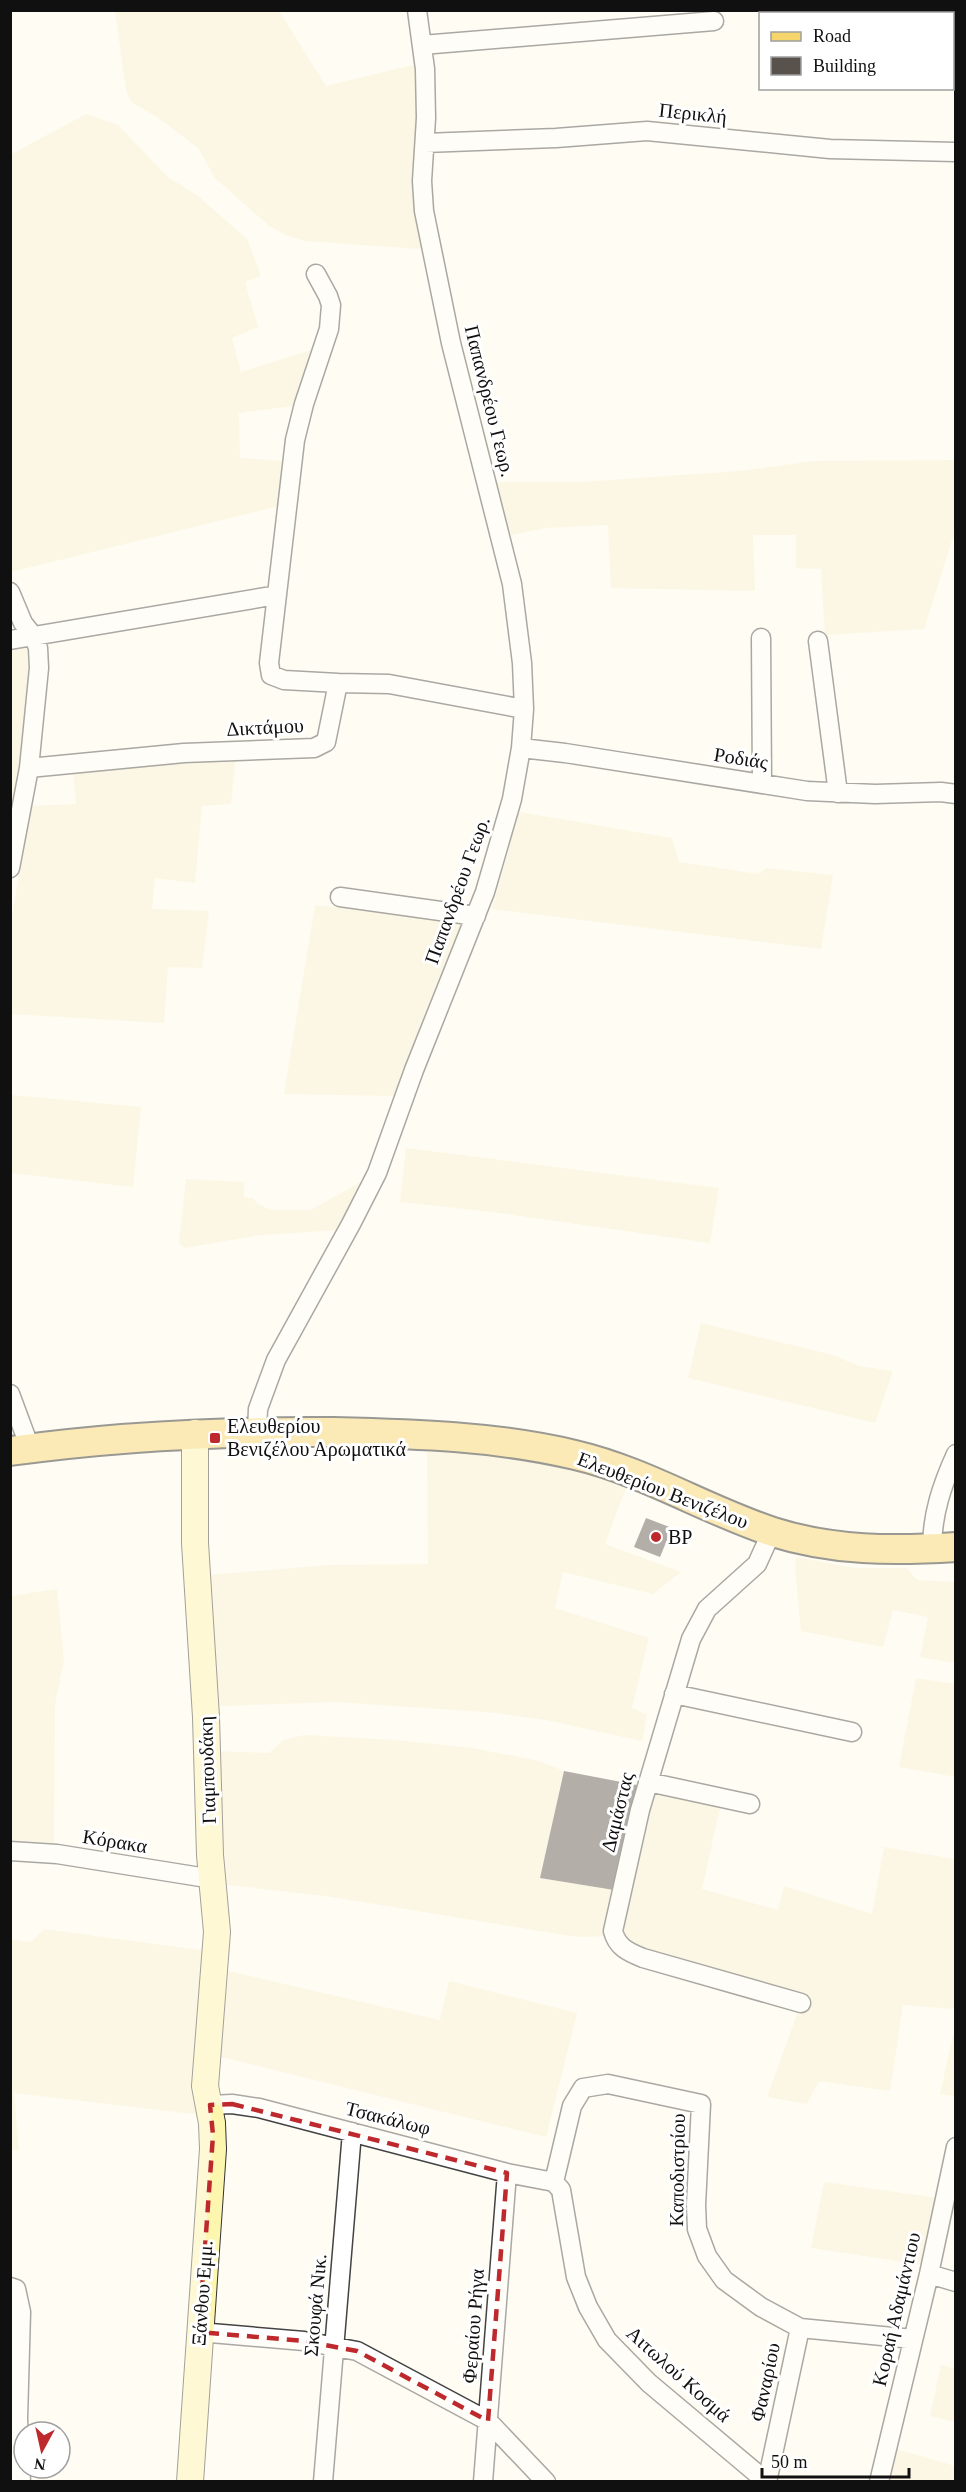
<svg xmlns="http://www.w3.org/2000/svg" width="966" height="2492" font-family="'Times New Roman',serif">
	<style>
		.farmland { fill: #f5f2d3 }
		.building { fill: #58514c }
		.lines { fill: none; stroke-linecap: round; stroke-linejoin: round }
		.street-casing { stroke: #434343; stroke-width: 21 }
		.secondary-casing { stroke: #323232; stroke-width: 28 }
		.primary-casing { stroke: #212121; stroke-width: 32 }
		.street { stroke: #fff; stroke-width: 18 }
		.secondary { stroke: #fdf6af; stroke-width: 26 }
		.primary { stroke: #f6d66c; stroke-width: 28 }
		.marked { fill: none; stroke: #be292e; stroke-width: 4.5; stroke-dasharray: 12 8; stroke-linejoin: round }
		.poi-dot { fill: #be292e; stroke: #fff; stroke-width: 2 }
		.labels { text-anchor: middle; stroke-width: 6; stroke-linejoin: round; paint-order: stroke }
		.street-label { font-size: 20px; fill: #101010; stroke: #fff }
		.poi-label { font-size: 20px; fill: #101010; stroke: #fff; text-anchor: start }
	</style>
	<rect width="100%" height="100%" fill="#fffcf3"/>
	<path class="farmland" d="M115,11H279L326,86L417,64L419,90L414,194L421,249L305,241L286,235L269,226L215,178L198,148L157,117L131,102L126,90Z
		M86,114L118,125L168,177L198,196L247,239L261,276L245,282L258,327L232,338L241,372L314,349L294,406L239,413L240,458L283,461L279,506L11,572L10,155Z
		M955,460V531L924,629L825,635L821,569L796,568V535H753L755,591L611,588L608,525L546,528L511,535L496,482H581L740,471L815,461Z
		M28,644L31,656L26,724L11,835V646Z
		M236,757L231,804L202,806L195,883L155,878L152,909L209,911L202,968L168,967L164,1023L11,1014V923L30,806L76,804L73,771Z
		M519,812L672,838L679,862L759,874L766,868L833,875L821,949L492,909Z
		M315,905L463,921L395,1096L284,1094Z
		M11,1095L141,1107L133,1187L11,1173Z
		M406,1148L719,1188L710,1243L493,1212L400,1202Z
		M186,1179L244,1182V1197L253,1198L258,1204L271,1210H311L366,1179L340,1230L260,1235L185,1248L179,1243Z
		M701,1323L833,1355L859,1366L893,1371L875,1423L688,1378Z
		M427,1443L558,1462L627,1485L605,1544L681,1572L653,1594L563,1572L555,1608L649,1638L632,1708L647,1715L642,1741L551,1721L497,1713L338,1702L220,1706L208,1575L330,1565L428,1564Z
		M796,1557L855,1568H907L917,1580L955,1582V1663L920,1657L928,1617L893,1610L883,1647L801,1631L795,1567Z
		M57,1589L64,1660L55,1705L54,1843L11,1840V1596Z
		M916,1678L955,1684V1777L899,1767Z
		M304,1735L395,1740L471,1748L536,1760L564,1771L540,1878L614,1890L606,1936L577,1937L325,1896L220,1884L214,1751L269,1753L283,1740Z
		M654,1794L720,1808L702,1889L778,1910L784,1886L872,1914L884,1847L955,1859V2009L903,2005L890,2091L819,2081L807,2104L767,2097L801,2003L624,1945L622,1929Z
		M44,1929L207,1951L202,2115L14,2093L19,2150H11V1939L31,1942Z
		M228,1971L440,2020L449,1981L577,2013L546,2137L221,2057Z
		M955,2027V2096L940,2094Z
		M824,2182L938,2198L924,2265L811,2248Z
		M941,2365L955,2369V2422L930,2416Z
		M896,2449L955,2466V2481L888,2482Z"/>
	<path class="building" d="M646,1518L672,1528L660,1557L634,1547Z
		M564,1771L637,1785L614,1890L540,1878Z"/>
	<g class="lines">
		<defs>
			<path id="street" d="M422,45L714,21
				M425,143L556,138L647,131L830,149L956,152
				M316,274L328,296L331,305L329,329L304,404L295,440L269,663L271,675L284,680L338,683
				M10,592L23,623L34,637L38,648L39,668L29,768L10,868
				M761,638L762,784
				M10,640L277,595
				M818,641L838,793
				M521,748L565,753L807,791L875,794L941,792L956,794
				M29,768L184,753L314,748L326,742L338,683L389,684L524,709
				M340,897L476,916
				M10,1394L30,1448
				M257,1431L258,1409L276,1360L351,1224L377,1173L414,1070L485,892L512,799L521,748L524,709L522,663L512,584L451,343L424,211L422,181L426,118L425,69L417,10
				M772,1531L757,1564L707,1609L691,1639L640,1810L613,1931C617,1947 628,1952 643,1958L801,2003
				M932,1549C932,1514 942,1485 956,1454
				M674,1694L852,1732
				M648,1782L750,1804
				M10,1851L57,1854L213,1879
				M210,2105L232,2104L259,2108L507,2173L554,2182
				M554,2182L572,2106L583,2088L608,2084L701,2104L696,2205L697,2229L707,2256L724,2280L761,2307L800,2328L913,2339
				M554,2182L561,2190L576,2277L588,2307L607,2340L649,2383L767,2482L800,2328
				M929,2274L956,2282
				M10,2287L16,2289L21,2312L18,2419L21,2482
				M199,2332L304,2341L357,2351L488,2421L546,2482
				M323,2482L352,2132
				M483,2482L507,2173
				M879,2482L929,2274L956,2147"/>
			<path id="secondary" d="M190,2482L213,2149L212,2123L205,2086L217,1932L210,1855L206,1717L195,1543V1433"/>
			<path id="primary" d="M10,1451C119,1436 225,1431 334,1432C415,1434 495,1436 575,1455C644,1471 706,1510 773,1532C833,1551 893,1551 956,1547"/>
		</defs>
		<use href="#street" class="street-casing"/>
		<use href="#secondary" class="secondary-casing"/>
		<use href="#primary" class="primary-casing"/>
		<use href="#street" class="street"/>
		<use href="#secondary" class="secondary"/>
		<use href="#primary" class="primary"/>
	</g>
	<path d="M0 0H966V2492H0ZM232,2104L507,2173L488,2421L357,2351L304,2341L199,2332L213,2135L210,2105Z" fill="#fffcf3" fill-opacity=".55" fill-rule="evenodd"/>
	<path class="marked" d="M232,2104L507,2173L488,2421L357,2351L304,2341L199,2332L213,2135L210,2105Z"/>
	<g class="poi-dot">
		<rect x="209" y="1432" width="12" height="12" rx="3"/>
		<circle cx="656" cy="1537" r="6"/>
	</g>
	<g class="labels">
		<g class="street-label">
			<text transform="translate(693 113) rotate(6)" y="7">Περικλή</text>
			<text transform="translate(490 401) rotate(76)" y="7">Παπανδρέου Γεωρ.</text>
			<text transform="translate(265 727) rotate(-3)" y="7">Δικτάμου</text>
			<text transform="translate(741 758) rotate(9)" y="7">Ροδιάς</text>
			<text transform="translate(457 890) rotate(-70)" y="7">Παπανδρέου Γεωρ.</text>
			<text transform="translate(663 1490) rotate(21)" y="7">Ελευθερίου Βενιζέλου</text>
			<text transform="translate(207 1770) rotate(-92)" y="7">Γιαμπουδάκη</text>
			<text transform="translate(617 1812) rotate(-76)" y="7">Δαμάστας</text>
			<text transform="translate(115 1841) rotate(9)" y="7">Κόρακα</text>
			<text transform="translate(388 2118) rotate(14)" y="7">Τσακάλωφ</text>
			<text transform="translate(677 2170) rotate(-89)" y="7">Καποδιστρίου</text>
			<text transform="translate(202 2293) rotate(-86)" y="7">Ξάνθου Εμμ.</text>
			<text transform="translate(315 2305) rotate(-85)" y="7">Σκουφά Νικ.</text>
			<text transform="translate(896 2309) rotate(-77)" y="7">Κοραή Αδαμάντιου</text>
			<text transform="translate(473 2326) rotate(-86)" y="7">Φεραίου Ρήγα</text>
			<text transform="translate(679 2374) rotate(42)" y="7">Αιτωλού Κοσμά</text>
			<text transform="translate(765 2382) rotate(-78)" y="7">Φαναρίου</text>
		</g>
		<g class="poi-label">
			<text x="227" y="1433">Ελευθερίου<tspan x="227" dy="23">Βενιζέλου Αρωματικά</tspan></text>
			<text x="668" y="1544">BP</text>
		</g>
	</g>
	<rect width="966" height="2492" fill="none" stroke="#101010" stroke-width="24"/>
	<rect x="759" y="12" width="195" height="78" fill="#ffffff" stroke="#9f9f9f" stroke-width="1.5"/>
	<rect x="771" y="32" width="30" height="9" fill="#f6d66c" stroke="#9f9f9f" stroke-width="1.5"/>
	<text x="813" y="42" font-size="18" fill="#101010">Road</text>
	<rect x="771" y="57" width="30" height="18" fill="#58514c" stroke="#9f9f9f" stroke-width="1.5"/>
	<text x="813" y="72" font-size="18" fill="#101010">Building</text>
	<g transform="translate(42 2450) rotate(188)"><circle r="28" fill="#ffffff" stroke="#9f9f9f" stroke-width="1.5"/>
	<path d="M0-4.5L10 22L0 15L-10 22Z" fill="#be292e"/>
	<text y="-9" font-size="16" font-weight="bold" text-anchor="middle" fill="#101010">N</text>
	</g>
	<path d="M762 2468v9h147v-9" fill="none" stroke="#101010" stroke-width="3"/>
	<text x="771" y="2468" font-size="18" fill="#101010" stroke="#ffffff" stroke-width="4.5" paint-order="stroke">50 m</text>
</svg>
